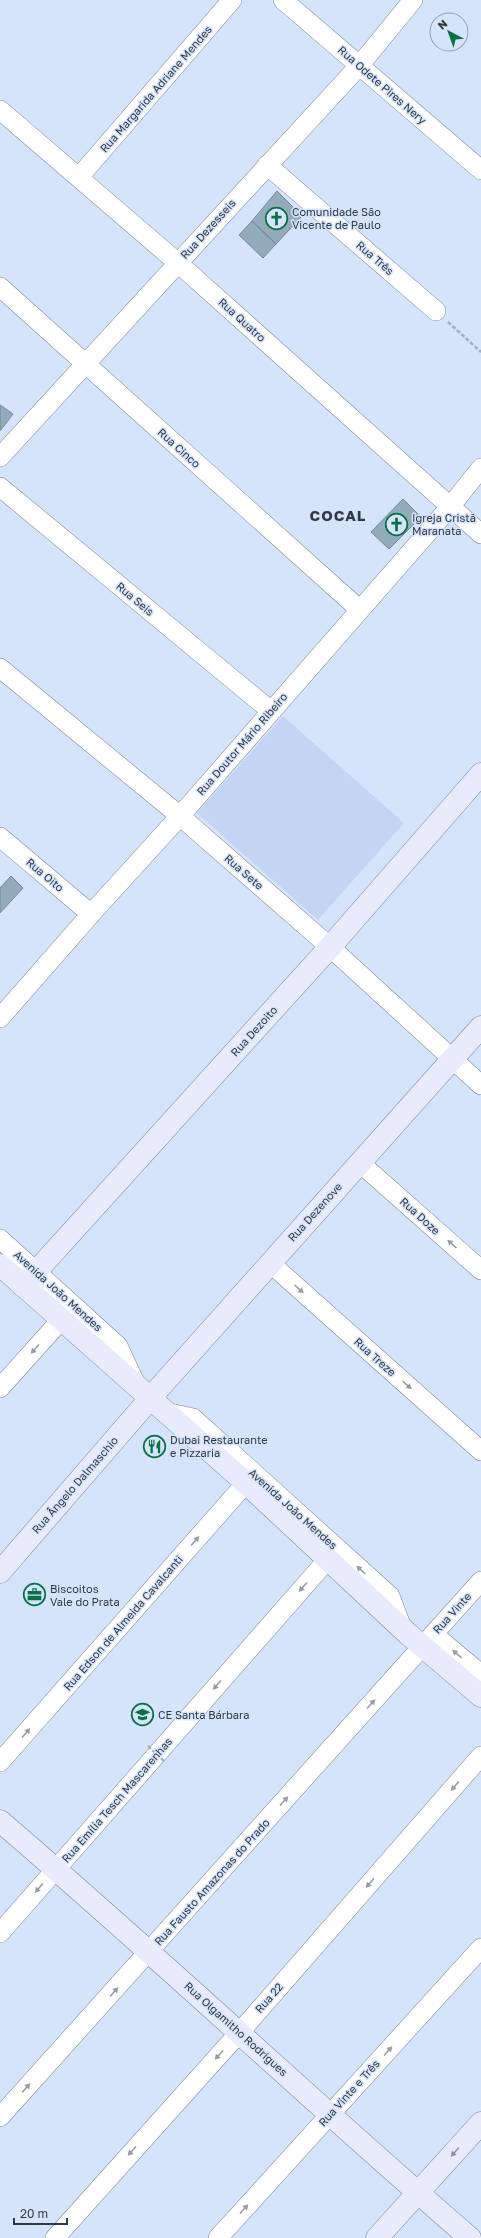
<svg xmlns="http://www.w3.org/2000/svg" width="481" height="2238" font-family="'Golos Text',sans-serif">
	<style>
		.built { fill: #c3d5f2 }
		.building { fill: #93abbb; stroke: #728898 }
		.lines { fill: none; stroke-linecap: round; stroke-linejoin: round }
		.street-casing { stroke: #78869b; stroke-width: 20 }
		.secondary-casing { stroke: #78869b; stroke-width: 23 }
		.path { stroke: #a2aec1; stroke-width: 2.5; stroke-dasharray: 4 2; stroke-linecap: butt }
		.street { stroke: #fff; stroke-width: 19 }
		.secondary { stroke: #e8ebfc; stroke-width: 22 }
		.path-bridge { stroke: #a2aec1; stroke-width: 2.5; stroke-dasharray: 4 2; stroke-linecap: butt }
		.oneway { fill: #999ca0 }
		.oneway2 { fill: #8e929f }
		.labels { text-anchor: middle; stroke-width: 3; stroke-linejoin: round; paint-order: stroke }
		.street-label { font-size: 11px; fill: #333942; stroke: #d5e4fb }
		.poi-label { font-size: 11px; fill: #333942; stroke: #d5e4fb; text-anchor: start }
		.district-label { font-size: 15px; font-weight: bold; letter-spacing: 1px; fill: #333942; stroke: #d5e4fb }
	</style>
	<rect width="100%" height="100%" fill="#d5e4fb"/>
	<path class="built" d="M283,716L404,823L318,920L197,813Z"/>
	<path class="building" d="M277,191L302,216L276,244L252,221Z
		M252,221L276,244L263,258L239,235Z
		M0,405L13,414L0,431Z
		M403,499L421,517L389,549L371,532Z
		M11,876L23,888L0,913V888Z"/>
	<g class="lines">
		<defs>
			<path id="street" d="M283,0L481,170
				M0,110L178,263L481,534
				M267,165L436,311
				M79,177L232,0
				M0,287L359,609
				M0,457L359,66L413,0
				M0,487L271,711
				M0,668L180,816L330,947L481,1085
				M0,837L91,914
				M0,1018L91,914L180,816L450,507L481,468
				M359,1162L481,1270
				M0,1239L118,1346L136,1385
				M270,1263L481,1451
				M0,1388L61,1320
				M165,1412L193,1418L390,1596L402,1628
				M433,1634L481,1674
				M0,1762L246,1483
				M0,1933L329,1558
				M0,2117L481,1581
				M55,2238L239,2033L481,1756
				M218,2238L481,1948"/>
			<path id="secondary" d="M0,1265L246,1483L408,1634L481,1696
				M23,1286L330,947L481,774
				M0,1572L161,1386L481,1027
				M0,1821C159,1957 311,2101 470,2238
				M377,2238L481,2123"/>
		</defs>
		<use href="#street" class="street-casing"/>
		<use href="#secondary" class="secondary-casing"/>
		<path class="path" d="M448,322L481,352"/>
		<use href="#street" class="street"/>
		<use href="#secondary" class="secondary"/>
		<path class="path-bridge" d="M148,1746L165,1762"/>
	</g>
	<defs><path id="oneway-solid" d="M-6-.8H1V-3.2L6.5 0L1 3.2V.8H-6Z"/></defs>
	<g class="oneway">
		<use href="#oneway-solid" transform="translate(452 1244) rotate(-138)"/>
		<use href="#oneway-solid" transform="translate(299 1289) rotate(42)"/>
		<use href="#oneway-solid" transform="translate(35 1349) rotate(132)"/>
		<use href="#oneway-solid" transform="translate(407 1385) rotate(42)"/>
		<use href="#oneway-solid" transform="translate(195 1541) rotate(-49)"/>
		<use href="#oneway-solid" transform="translate(361 1570) rotate(-138)"/>
		<use href="#oneway-solid" transform="translate(303 1587) rotate(131)"/>
		<use href="#oneway-solid" transform="translate(457 1654) rotate(-140)"/>
		<use href="#oneway-solid" transform="translate(217 1685) rotate(131)"/>
		<use href="#oneway-solid" transform="translate(371 1704) rotate(-48)"/>
		<use href="#oneway-solid" transform="translate(26 1733) rotate(-49)"/>
		<use href="#oneway-solid" transform="translate(455 1786) rotate(131)"/>
		<use href="#oneway-solid" transform="translate(284 1801) rotate(-48)"/>
		<use href="#oneway-solid" transform="translate(370 1883) rotate(131)"/>
		<use href="#oneway-solid" transform="translate(39 1888) rotate(131)"/>
		<use href="#oneway-solid" transform="translate(114 1992) rotate(-48)"/>
		<use href="#oneway-solid" transform="translate(388 2051) rotate(-48)"/>
		<use href="#oneway-solid" transform="translate(219 2055) rotate(132)"/>
		<use href="#oneway-solid" transform="translate(26 2088) rotate(-48)"/>
		<use href="#oneway-solid" transform="translate(132 2151) rotate(132)"/>
		<use href="#oneway-solid" transform="translate(244 2209) rotate(-48)"/>
	</g>
	<use class="oneway2" href="#oneway-solid" transform="translate(455 2152) rotate(132)"/>
	<defs>
		<symbol id="church-ring" viewBox="-11 -11 22 22"><circle r="9.5" fill="#d5e4fb" stroke="#0a7046" stroke-width="1.5"/><path d="M-1.2-6h2.4v3.5h3.3v2.4h-3.3V6h-2.4V-.1h-3.3v-2.4h3.3Z" fill="#0a7046"/></symbol>
		<symbol id="restaurant-ring" viewBox="-11 -11 22 22"><circle r="9.5" fill="#d5e4fb" stroke="#0a7046" stroke-width="1.5"/><path d="M-5-6h1v4h1v-4h1v4h1v-4h1v5L-1.5 .5V6h-2V.5L-5-1ZM5-6V6H3V1.5H1.5Q1.5-4 5-6Z" fill="#0a7046"/></symbol>
		<symbol id="office-ring" viewBox="-11 -11 22 22"><circle r="9.5" fill="#d5e4fb" stroke="#0a7046" stroke-width="1.5"/><path d="M-6-3h4V-5.5h4V-3h4V5H-6ZM-1-4.5V-3h2v-1.5ZM-6 0V1H6V0Z" fill="#0a7046"/></symbol>
		<symbol id="school-ring" viewBox="-11 -11 22 22"><circle r="9.5" fill="#d5e4fb" stroke="#0a7046" stroke-width="1.5"/><path d="M0-5L7-2L0 1L-7-2ZM-4 1L0 2.5L4 1V4Q0 6-4 4Z" fill="#0a7046"/></symbol>
	</defs>
	<g fill-rule="evenodd">
		<use href="#church-ring" x="264" y="206" width="25" height="25"/>
		<use href="#church-ring" x="384" y="512" width="25" height="25"/>
		<use href="#restaurant-ring" x="142" y="1434" width="25" height="25"/>
		<use href="#office-ring" x="22" y="1582" width="25" height="25"/>
		<use href="#school-ring" x="130" y="1702" width="25" height="25"/>
	</g>
	<g class="labels">
		<g class="street-label">
			<text transform="translate(382 85) rotate(41)" y="4">Rua Odete Pires Nery</text>
			<text transform="translate(156 89) rotate(-49)" y="4">Rua Margarida Adriane Mendes</text>
			<text transform="translate(208 229) rotate(-48)" y="4">Rua Dezesseis</text>
			<text transform="translate(375 258) rotate(41)" y="4">Rua Três</text>
			<text transform="translate(242 320) rotate(42)" y="4">Rua Quatro</text>
			<text transform="translate(179 448) rotate(42)" y="4">Rua Cinco</text>
			<text transform="translate(135 599) rotate(40)" y="4">Rua Seis</text>
			<text transform="translate(242 744) rotate(-49)" y="4">Rua Doutor Mário Ribeiro</text>
			<text transform="translate(244 872) rotate(41)" y="4">Rua Sete</text>
			<text transform="translate(45 875) rotate(40)" y="4">Rua Oito</text>
			<text transform="translate(254 1031) rotate(-48)" y="4">Rua Dezoito</text>
			<text transform="translate(315 1212) rotate(-48)" y="4">Rua Dezenove</text>
			<text transform="translate(420 1216) rotate(42)" y="4">Rua Doze</text>
			<text transform="translate(58 1291) rotate(42)" y="4">Avenida João Mendes</text>
			<text transform="translate(375 1357) rotate(42)" y="4">Rua Treze</text>
			<text transform="translate(75 1485) rotate(-49)" y="4">Rua Ângelo Dalmaschio</text>
			<text transform="translate(293 1509) rotate(42)" y="4">Avenida João Mendes</text>
			<text transform="translate(452 1613) rotate(-48)" y="4">Rua Vinte</text>
			<text transform="translate(123 1623) rotate(-49)" y="4">Rua Edson de Almeida Cavalcanti</text>
			<text transform="translate(117 1800) rotate(-49)" y="4">Rua Emília Tesch Mascarenhas</text>
			<text transform="translate(212 1882) rotate(-48)" y="4">Rua Fausto Amazonas do Prado</text>
			<text transform="translate(269 1998) rotate(-49)" y="4">Rua 22</text>
			<text transform="translate(236 2029) rotate(42)" y="4">Rua Olgamitho Rodrigues</text>
			<text transform="translate(349 2093) rotate(-48)" y="4">Rua Vinte e Três</text>
		</g>
		<g class="poi-label">
			<text x="292" y="216">Comunidade São<tspan x="292" dy="13">Vicente de Paulo</tspan></text>
			<text x="412" y="522">Igreja Cristã<tspan x="412" dy="13">Maranata</tspan></text>
			<text x="170" y="1444">Dubai Restaurante<tspan x="170" dy="13">e Pizzaria</tspan></text>
			<text x="50" y="1593">Biscoitos<tspan x="50" dy="13">Vale do Prata</tspan></text>
			<text x="158" y="1719">CE Santa Bárbara</text>
		</g>
		<g class="district-label">
			<text x="338" y="521">COCAL</text>
		</g>
	</g>
	<g transform="translate(449 32) rotate(319)"><circle r="19" fill="#d5e4fb" stroke="#94a0b1"/>
	<path d="M0-3L7 15L0 10L-7 15Z" fill="#0a7046"/>
	<text y="-6" font-size="11" font-weight="bold" text-anchor="middle" fill="#333942">N</text>
	</g>
	<path d="M14 2218v6h53v-6" fill="none" stroke="#333942" stroke-width="2"/>
	<text x="20" y="2218" font-size="12" fill="#333942" stroke="#d5e4fb" stroke-width="3" paint-order="stroke">20 m</text>
</svg>
